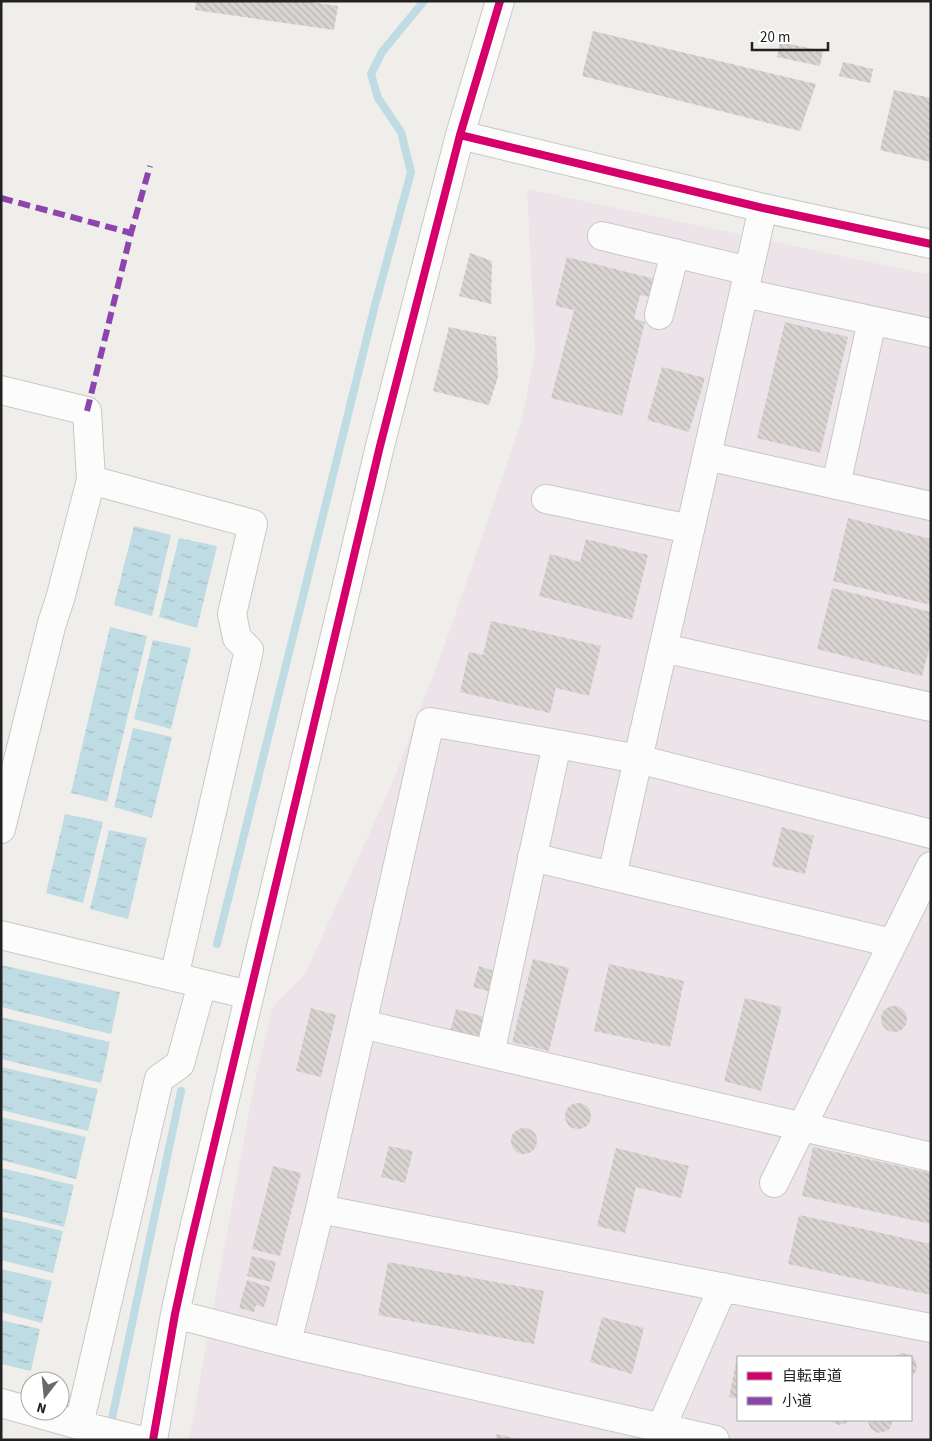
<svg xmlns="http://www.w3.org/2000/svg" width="932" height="1441" font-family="'Source Sans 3','Noto Sans JP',sans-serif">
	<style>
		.industrial { fill: #ede4e9; fill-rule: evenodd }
		.water { fill: url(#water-ripples) }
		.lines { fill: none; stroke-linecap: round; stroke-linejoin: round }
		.stream { stroke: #bfdbe3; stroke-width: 8 }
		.building { fill: url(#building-back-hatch) }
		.minor-casing { stroke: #c9c8c7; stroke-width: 30 }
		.minor { stroke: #fdfcfc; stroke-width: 28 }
		.quiet { stroke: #8e44ad; stroke-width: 6; stroke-dasharray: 12 6; stroke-linecap: butt }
		.cycleway-casing { stroke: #fff; stroke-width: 11 }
		.cycleway { stroke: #d6006c; stroke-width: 8 }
	</style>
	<defs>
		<pattern id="water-ripples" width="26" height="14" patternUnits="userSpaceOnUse" patternTransform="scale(1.25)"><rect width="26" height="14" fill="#bfdbe3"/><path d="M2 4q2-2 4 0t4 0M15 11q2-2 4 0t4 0" fill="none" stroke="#a4bcc2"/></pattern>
		<pattern id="building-back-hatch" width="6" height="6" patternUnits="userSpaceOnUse" patternTransform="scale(1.25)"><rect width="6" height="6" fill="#d7d4d2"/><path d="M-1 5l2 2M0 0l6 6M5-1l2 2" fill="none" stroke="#b8b6b4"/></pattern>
	</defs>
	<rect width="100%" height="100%" fill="#f0eeeb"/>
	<path class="industrial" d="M527,189L931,275V1440H189L255,1079L273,1006L305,974L392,784L450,630L522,420L535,351ZM738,1357H911V1420H738Z"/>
	<path class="water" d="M134,526L171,535L152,616L114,605Z
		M179,538L217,546L197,628L159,617Z
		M110,627L147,636L107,802L71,793Z
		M153,640L191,648L171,729L134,719Z
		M133,728L172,737L152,818L114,807Z
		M65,814L103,822L83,903L46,893Z
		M109,830L147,838L128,919L90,909Z
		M1,965L120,992L111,1034L1,1007Z
		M1,1017L110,1042L101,1083L1,1059Z
		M1,1067L98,1089L88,1131L1,1110Z
		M1,1117L86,1137L76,1179L1,1160Z
		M1,1168L74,1185L64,1227L1,1211Z
		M1,1217L63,1231L53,1273L1,1260Z
		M1,1269L52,1281L42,1323L1,1312Z
		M1,1320L40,1329L31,1371L1,1364Z"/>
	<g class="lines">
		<path class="stream" d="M217,944L375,305L411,172L401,132L378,98L371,74L382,52L424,1
			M110,1428L181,1091"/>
	</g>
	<path class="building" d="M196,1H303L338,6L334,30L195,10Z
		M593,31L816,84L800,131L582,76Z
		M780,42L823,51L820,66L777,57Z
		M843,62L873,69L870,83L839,76Z
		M894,90L931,98V162L880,150Z
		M470,253L492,261L491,304L459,296Z
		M567,257L655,279L650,297L640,295L634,319L645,322L622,416L551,398L574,310L555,306Z
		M785,322L848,337L820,453L757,438Z
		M449,327L496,337L498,377L489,405L433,391Z
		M662,367L705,378L689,432L647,420Z
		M848,518L931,539V605L833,581Z
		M586,539L648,555L632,620L539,596L550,554L580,562Z
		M832,588L931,612V642L922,676L817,649Z
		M491,621L601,646L589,696L556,688L550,713L460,692L469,652L483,655Z
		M782,827L814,836L805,874L772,866Z
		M533,959L569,968L549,1051L512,1042Z
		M609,964L684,981L670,1047L594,1031Z
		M479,966L497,972L491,992L473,987Z
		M745,998L782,1007L761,1091L724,1081Z
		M881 1019a13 13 0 1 1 26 0a13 13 0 1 1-26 0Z
		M311,1008L336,1015L321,1077L296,1071Z
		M456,1009L485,1017L478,1040L450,1032Z
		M565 1116a13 13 0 1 1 26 0a13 13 0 1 1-26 0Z
		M511 1141a13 13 0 1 1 26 0a13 13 0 1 1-26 0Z
		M389,1146L413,1151L405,1183L381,1177Z
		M813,1147L931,1173V1224L802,1196Z
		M616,1148L689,1166L681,1198L636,1187L625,1233L597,1226Z
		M273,1166L301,1173L280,1256L252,1249Z
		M799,1215L931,1244V1295L788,1264Z
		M252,1256L276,1262L271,1282L247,1276Z
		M388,1262L544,1291L534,1344L378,1315Z
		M247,1280L270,1287L264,1307L256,1305L254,1312L239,1308Z
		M602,1317L644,1328L632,1374L590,1362Z
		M902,1353L911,1355L916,1361L917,1370L911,1378V1357H893Z
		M737,1358H738V1399L729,1397Z
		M829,1420H850L847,1423L838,1425Z
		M867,1420H893L890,1428L887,1431L878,1433L871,1429Z
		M497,1434L517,1439V1440H495Z"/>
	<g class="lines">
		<defs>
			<path id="minor" d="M460,135L763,208L931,244
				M763,208L638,759L931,834
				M602,236L749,271
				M744,293L931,333
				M659,315L675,253
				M1,390L87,411L91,480
				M707,456L931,506
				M836,485L872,321
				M546,499L690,529
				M663,648L931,707
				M557,744L638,759L612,876
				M1,829L52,623L60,599L91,480L253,524L232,614L237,638L249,650L174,977
				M532,857L892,943
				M1,935L249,995
				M362,1024L430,722L557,744L490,1054
				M774,1183L931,866
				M320,1209L931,1328
				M175,1314L287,1343L715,1440
				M287,1343L320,1209L362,1024L931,1157
				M1,1403L79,1425L139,1440
				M79,1425L159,1079L180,1064L202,984
				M661,1428L723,1287
				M153,1440L175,1314L189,1250L380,446L460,135L500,1"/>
		</defs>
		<use href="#minor" class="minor-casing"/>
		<use href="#minor" class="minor"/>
		<path class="quiet" d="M1,198L131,233
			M87,411L131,233L150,166"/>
		<defs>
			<path id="cycleway" d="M460,135L763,208L931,244
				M153,1440L175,1314L189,1250L380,446L460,135L500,1"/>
		</defs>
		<use href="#cycleway" class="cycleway-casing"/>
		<use href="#cycleway" class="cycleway"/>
	</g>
	<rect width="932" height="1441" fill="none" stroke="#222222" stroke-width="5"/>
	<rect x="737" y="1356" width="175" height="65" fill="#ffffff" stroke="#a7a7a7"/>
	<rect x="747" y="1372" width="25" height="8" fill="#d6006c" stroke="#a7a7a7"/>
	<text x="782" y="1381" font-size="15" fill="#222222">自転車道</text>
	<rect x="747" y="1397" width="25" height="8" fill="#8e44ad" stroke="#a7a7a7"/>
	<text x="782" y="1406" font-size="15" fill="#222222">小道</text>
	<g transform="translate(45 1396) rotate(196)"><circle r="24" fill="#ffffff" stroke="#a7a7a7"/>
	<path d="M0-4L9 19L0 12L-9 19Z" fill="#6a6968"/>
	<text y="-8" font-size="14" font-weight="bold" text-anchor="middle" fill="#222222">N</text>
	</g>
	<path d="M752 42v8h76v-8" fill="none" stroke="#222222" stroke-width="2.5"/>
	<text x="760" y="42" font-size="15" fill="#222222" stroke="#ffffff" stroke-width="4" paint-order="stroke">20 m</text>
</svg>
